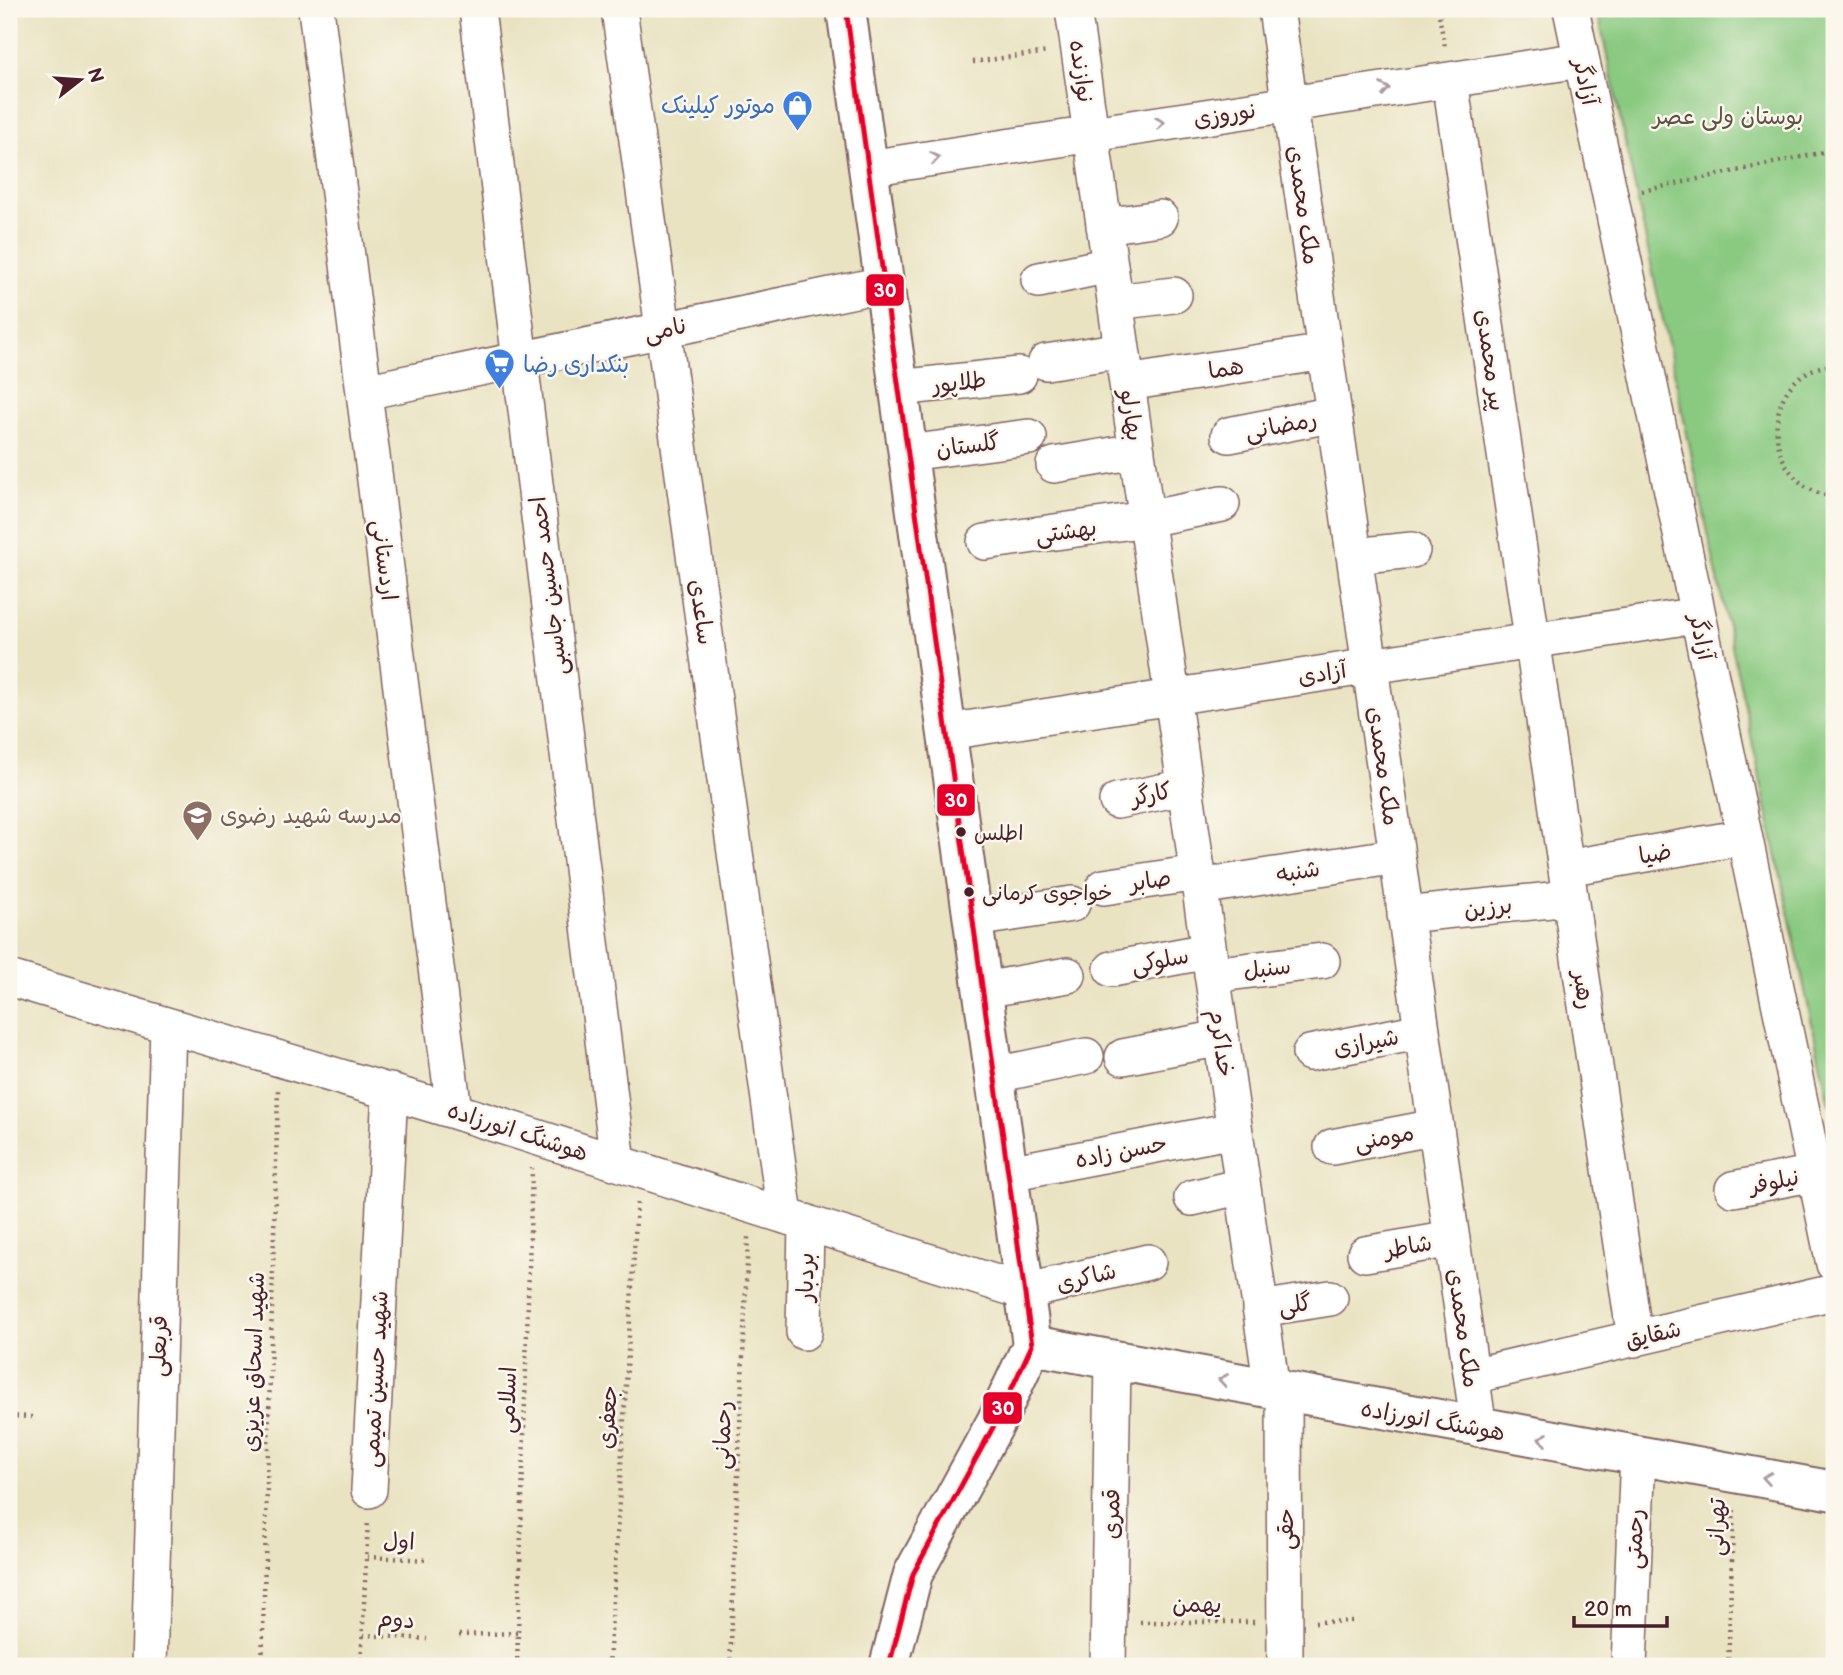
<svg xmlns="http://www.w3.org/2000/svg" width="1843" height="1675" font-family="'Balsamiq Sans','Playpen Sans Arabic',sans-serif">
	<style>
		.green { fill: #89c980; stroke: #6a7456; stroke-width: 2 }
		.lines { fill: none; stroke-linecap: round; stroke-linejoin: round }
		.street-casing { stroke: #826460; stroke-width: 38 }
		.secondary-casing { stroke: #826460; stroke-width: 42 }
		.path { stroke: #826460; stroke-width: 4.5; stroke-dasharray: 2 5; stroke-linecap: butt }
		.street { stroke: #fff; stroke-width: 35 }
		.secondary { stroke: #fff; stroke-width: 38 }
		.bus-1-casing { stroke: #fbf7ec; stroke-width: 10 }
		.bus-1 { stroke: #e4002b; stroke-width: 5 }
		.oneway { stroke: #ae9aa0 }
		.bus-dot { fill: #4a1f2b; stroke: #fbf7ec; stroke-width: 2.5 }
		.labels { text-anchor: middle; stroke-width: 5; stroke-linejoin: round; paint-order: stroke }
		.bus-label { font-size: 21px; fill: #4a1f2b; stroke: #fbf7ec; text-anchor: start }
		.street-label { font-size: 23px; fill: #4a1f2b; stroke: #fbf7ec }
		.shop-label { font-size: 23px; fill: #366cbe; stroke: #fbf7ec; text-anchor: end }
		.park-label { font-size: 23px; fill: #5d5244; stroke: #fbf7ec }
		.education-label { font-size: 23px; fill: #785e54; stroke: #fbf7ec; text-anchor: start }
		.line-badge { stroke: #fbf7ec; stroke-width: 2.5 }
		.badge-label { font-size: 19px; text-anchor: middle; font-weight: bold; fill: #fff }
	</style>
	<rect width="100%" height="100%" fill="#fbf7ec"/>
	<filter id="ink" filterUnits="userSpaceOnUse"><feTurbulence type="fractalNoise" baseFrequency=".0143" numOctaves="2"/><feDisplacementMap in="SourceGraphic" scale="14" xChannelSelector="R" yChannelSelector="G"/><feConvolveMatrix kernelMatrix="1 2 1 2 8 2 1 2 1" color-interpolation-filters="sRGB"/></filter>
	<filter id="wash" filterUnits="userSpaceOnUse"><feTurbulence type="fractalNoise" baseFrequency=".00686" numOctaves="4" result="noise"/><feDisplacementMap in="SourceGraphic" scale="28" xChannelSelector="R" yChannelSelector="G"/><feGaussianBlur stdDeviation="1.57" result="paint"/><feColorMatrix in="noise" values="0 0 0 0 0 0 0 0 0 0 0 0 0 0 0 0 0 1.4 0 .05"/><feComposite in="paint" operator="in"/></filter>
	<g filter="url(#wash)">
		<rect width="100%" height="100%" fill="#e9e3c2"/>
		<path class="green" d="M1597,9H1834V1103L1829,1104Z"/>
	</g>
	<g filter="url(#ink)">
		<g class="lines">
			<defs>
				<path id="street" d="M316,9L454,1111
					M477,9L618,1163
					M619,9L785,1216
					M1073,9L1272,1389
					M1276,9L1479,1429
					M1571,9L1834,1264
					M1450,80L1635,1339
					M868,168L1581,60
					M1104,226L1160,218
					M1039,280L1110,265
					M1115,302L1174,295
					M1046,362L1122,350
					M1127,383L1325,352
					M898,388L1019,375
					M364,392L884,284
					M1229,435L1334,414
					M908,453L1029,437
					M1054,465L1137,451
					M985,542L1146,519L1222,504
					M1354,556L1412,550
					M947,732L1698,615
					M1117,801L1185,787
					M1566,868L1744,837
					M1104,887L1197,873
					M1199,887L1397,856
					M1405,915L1570,898
					M973,919L1072,904
					M1112,969L1208,951
					M1212,975L1322,961
					M9,978L454,1111L1025,1292L1148,1262
					M983,990L1068,975
					M1310,1053L1422,1031
					M1123,1057L1221,1038
					M995,1075L1086,1056
					M1332,1147L1436,1127
					M1008,1173L1234,1130
					M1733,1189L1815,1173
					M1192,1198L1242,1186
					M1365,1254L1452,1239
					M1260,1309L1330,1298
					M804,1332L806,1222
					M1472,1376L1834,1292
					M1284,1393L1285,1666
					M369,1490L390,1091
					M149,1666L168,1026
					M1108,1666L1113,1361
					M1629,1666L1638,1454"/>
				<path id="secondary" d="M846,9L1032,1345L997,1420L913,1574L889,1666
					M1032,1345L1834,1491"/>
			</defs>
			<use href="#street" class="street-casing"/>
			<use href="#secondary" class="secondary-casing"/>
			<path class="path" d="M1438,9L1445,48
				M973,62L1048,52
				M1642,191L1834,150
				M1834,365C1758,369 1757,486 1834,497
				M9,1416L33,1417
				M367,1557L430,1560
				M1140,1622H1254
				M1315,1622L1356,1621
				M363,1635L427,1639
				M459,1635L518,1633
				M262,1666L278,1090
				M361,1666L368,1520
				M517,1666L532,1168
				M609,1666L637,1203
				M730,1666L748,1237
				M1728,1666L1734,1506"/>
			<use href="#street" class="street"/>
			<use href="#secondary" class="secondary"/>
			<defs>
				<path id="bus-1" d="M846,9L1032,1345L997,1420L913,1574L889,1666"/>
			</defs>
			<use href="#bus-1" class="bus-1-casing"/>
			<use href="#bus-1" class="bus-1"/>
		</g>
		<defs><path id="oneway-chevron" d="M-2-3.5L2.5 0L-2 3.5" fill="none" stroke-width="1.6" stroke-linecap="round" stroke-linejoin="round" transform="scale(1.75)"/></defs>
		<g class="oneway">
			<use href="#oneway-chevron" transform="translate(1385 89) rotate(-9)"/>
			<use href="#oneway-chevron" transform="translate(1160 123) rotate(-9)"/>
			<use href="#oneway-chevron" transform="translate(935 158) rotate(-9)"/>
			<use href="#oneway-chevron" transform="translate(1223 1380) rotate(-170)"/>
			<use href="#oneway-chevron" transform="translate(1543 1439) rotate(-171)"/>
			<use href="#oneway-chevron" transform="translate(1767 1478) rotate(-170)"/>
		</g>
	</g>
	<defs>
		<symbol id="shop-pin" viewBox="-11 -11 22 30"><path d="M0 17L-7.5 6A9.5 9.5 0 1 1 7.5 6Z" fill="#3f7fe0" stroke="#fbf7ec"/><path d="M-5-2.5h2.3a2.7 3.5 0 0 1 5.4 0H5L5.5 6h-11ZM-1.5-2.5h3a1.5 2.3 0 0 0-3 0Z" fill="#fff"/></symbol>
		<symbol id="supermarket-pin" viewBox="-11 -11 22 30"><path d="M0 17L-7.5 6A9.5 9.5 0 1 1 7.5 6Z" fill="#3f7fe0" stroke="#fbf7ec"/><path d="M-6-5.5h2.5l.6 2H6L4.5 2H-2.5L-4.4-4H-6ZM-1.5 3.2a1.3 1.3 0 1 0 .1 0ZM3 3.2a1.3 1.3 0 1 0 .1 0Z" fill="#fff"/></symbol>
		<symbol id="school-pin" viewBox="-11 -11 22 30"><path d="M0 17L-7.5 6A9.5 9.5 0 1 1 7.5 6Z" fill="#8d6e63" stroke="#fbf7ec"/><path d="M0-5L7-2L0 1L-7-2ZM-4 1L0 2.5L4 1V4Q0 6-4 4Z" fill="#fff"/></symbol>
	</defs>
	<g fill-rule="evenodd">
		<use href="#shop-pin" x="780" y="88" width="35" height="47"/>
		<use href="#supermarket-pin" x="482" y="346" width="35" height="47"/>
		<use href="#school-pin" x="180" y="798" width="35" height="47"/>
	</g>
	<g class="bus-dot">
		<circle cx="961" cy="832" r="6"/>
		<circle cx="969" cy="892" r="6"/>
	</g>
	<g class="labels">
		<g class="bus-label">
			<text x="974" y="840">اطلس</text>
			<text x="982" y="900">خواجوی کرمانی</text>
		</g>
		<g class="street-label">
			<text transform="translate(1082 71) rotate(82)" y="8">نوازنده</text>
			<text transform="translate(1586 82) rotate(78)" y="8">آزادگر</text>
			<text transform="translate(1225 114) rotate(-9)" y="8">نوروزی</text>
			<text transform="translate(1304 205) rotate(82)" y="8">ملک محمدی</text>
			<text transform="translate(665 329) rotate(-12)" y="8">نامی</text>
			<text transform="translate(1491 360) rotate(82)" y="8">پیر محمدی</text>
			<text transform="translate(1226 368) rotate(-9)" y="8">هما</text>
			<text transform="translate(959 382) rotate(-6)" y="8">طلاپور</text>
			<text transform="translate(1132 415) rotate(82)" y="8">بهارلو</text>
			<text transform="translate(1281 425) rotate(-11)" y="8">رمضانی</text>
			<text transform="translate(968 445) rotate(-7)" y="8">گلستان</text>
			<text transform="translate(1066 531) rotate(-8)" y="8">بهشتی</text>
			<text transform="translate(385 560) rotate(83)" y="8">اردستانی</text>
			<text transform="translate(548 586) rotate(-97)" y="8">احمد حسین جاسبی</text>
			<text transform="translate(702 612) rotate(82)" y="8">ساعدی</text>
			<text transform="translate(1702 637) rotate(78)" y="8">آزادگر</text>
			<text transform="translate(1322 673) rotate(-9)" y="8">آزادی</text>
			<text transform="translate(1384 766) rotate(82)" y="8">ملک محمدی</text>
			<text transform="translate(1151 794) rotate(-12)" y="8">کارگر</text>
			<text transform="translate(1655 853) rotate(-10)" y="8">ضیا</text>
			<text transform="translate(1298 871) rotate(-9)" y="8">شنبه</text>
			<text transform="translate(1150 880) rotate(-9)" y="8">صابر</text>
			<text transform="translate(1488 907) rotate(-6)" y="8">برزین</text>
			<text transform="translate(1160 960) rotate(-11)" y="8">سلوکی</text>
			<text transform="translate(1267 968) rotate(-7)" y="8">سنبل</text>
			<text transform="translate(1584 990) rotate(82)" y="8">رهبر</text>
			<text transform="translate(1366 1042) rotate(-11)" y="8">شیرازی</text>
			<text transform="translate(1222 1043) rotate(82)" y="8">خداکرم</text>
			<text transform="translate(518 1131) rotate(18)" y="8">هوشنگ انورزاده</text>
			<text transform="translate(1384 1137) rotate(-11)" y="8">مومنی</text>
			<text transform="translate(1121 1151) rotate(-11)" y="8">حسن زاده</text>
			<text transform="translate(1774 1181) rotate(-11)" y="8">نیلوفر</text>
			<text transform="translate(1408 1246) rotate(-10)" y="8">شاطر</text>
			<text transform="translate(805 1277) rotate(-89)" y="8">بردبار</text>
			<text transform="translate(1086 1277) rotate(-14)" y="8">شاکری</text>
			<text transform="translate(1295 1304) rotate(-8)" y="8">گلی</text>
			<text transform="translate(1464 1328) rotate(82)" y="8">ملک محمدی</text>
			<text transform="translate(1653 1334) rotate(-13)" y="8">شقایق</text>
			<text transform="translate(158 1346) rotate(-88)" y="8">قربعلی</text>
			<text transform="translate(253 1362) rotate(-88)" y="8">شهید اسحاق عزیزی</text>
			<text transform="translate(375 1379) rotate(-87)" y="8">شهید حسین تمیمی</text>
			<text transform="translate(507 1400) rotate(-88)" y="8">اسلامی</text>
			<text transform="translate(607 1417) rotate(-86)" y="8">جعفری</text>
			<text transform="translate(1433 1420) rotate(10)" y="8">هوشنگ انورزاده</text>
			<text transform="translate(722 1435) rotate(-88)" y="8">رحمانی</text>
			<text transform="translate(1111 1514) rotate(-89)" y="8">قمری</text>
			<text transform="translate(1716 1527) rotate(-88)" y="8">تهرانی</text>
			<text transform="translate(1285 1529) rotate(-90)" y="8">حقی</text>
			<text transform="translate(1634 1539) rotate(-88)" y="8">رحمتی</text>
			<text transform="translate(399 1541) rotate(2)" y="8">اول</text>
			<text x="1197" y="1612">یهمن</text>
			<text transform="translate(396 1619) rotate(3)" y="8">دوم</text>
		</g>
		<g class="shop-label">
			<text x="775" y="113">موتور کیلینک</text>
			<text x="523" y="372" text-anchor="start">بنکداری رضا</text>
		</g>
		<g class="park-label">
			<text x="1728" y="124">بوستان ولی عصر</text>
		</g>
		<g class="education-label">
			<text x="220" y="823">مدرسه شهید رضوی</text>
		</g>
	</g>
	<g class="line-badge">
		<rect x="865" y="273" width="40" height="34" rx="7" fill="#e4002b"/>
		<rect x="936" y="783" width="40" height="34" rx="7" fill="#e4002b"/>
		<rect x="982" y="1391" width="41" height="34" rx="7" fill="#e4002b"/>
	</g>
	<g class="badge-label">
		<text x="885" y="297">30</text>
		<text x="956" y="807">30</text>
		<text x="1003" y="1415">30</text>
	</g>
	<rect width="1843" height="1675" fill="none" stroke="#fbf7ec" stroke-width="35"/>
	<g transform="translate(80 80) rotate(73)" stroke="#fbf7ec" stroke-width="5" paint-order="stroke">
	<path d="M0-5L12 26L0 18L-12 26Z" fill="#4a1f2b"/>
	<text y="-10" font-size="19" font-weight="bold" text-anchor="middle" fill="#4a1f2b">N</text>
	</g>
	<path d="M1574 1616v10h93v-10" fill="none" stroke="#4a1f2b" stroke-width="3.5"/>
	<text x="1584" y="1616" font-size="21" fill="#4a1f2b" stroke="#fbf7ec" stroke-width="5" paint-order="stroke">20 m</text>
</svg>
